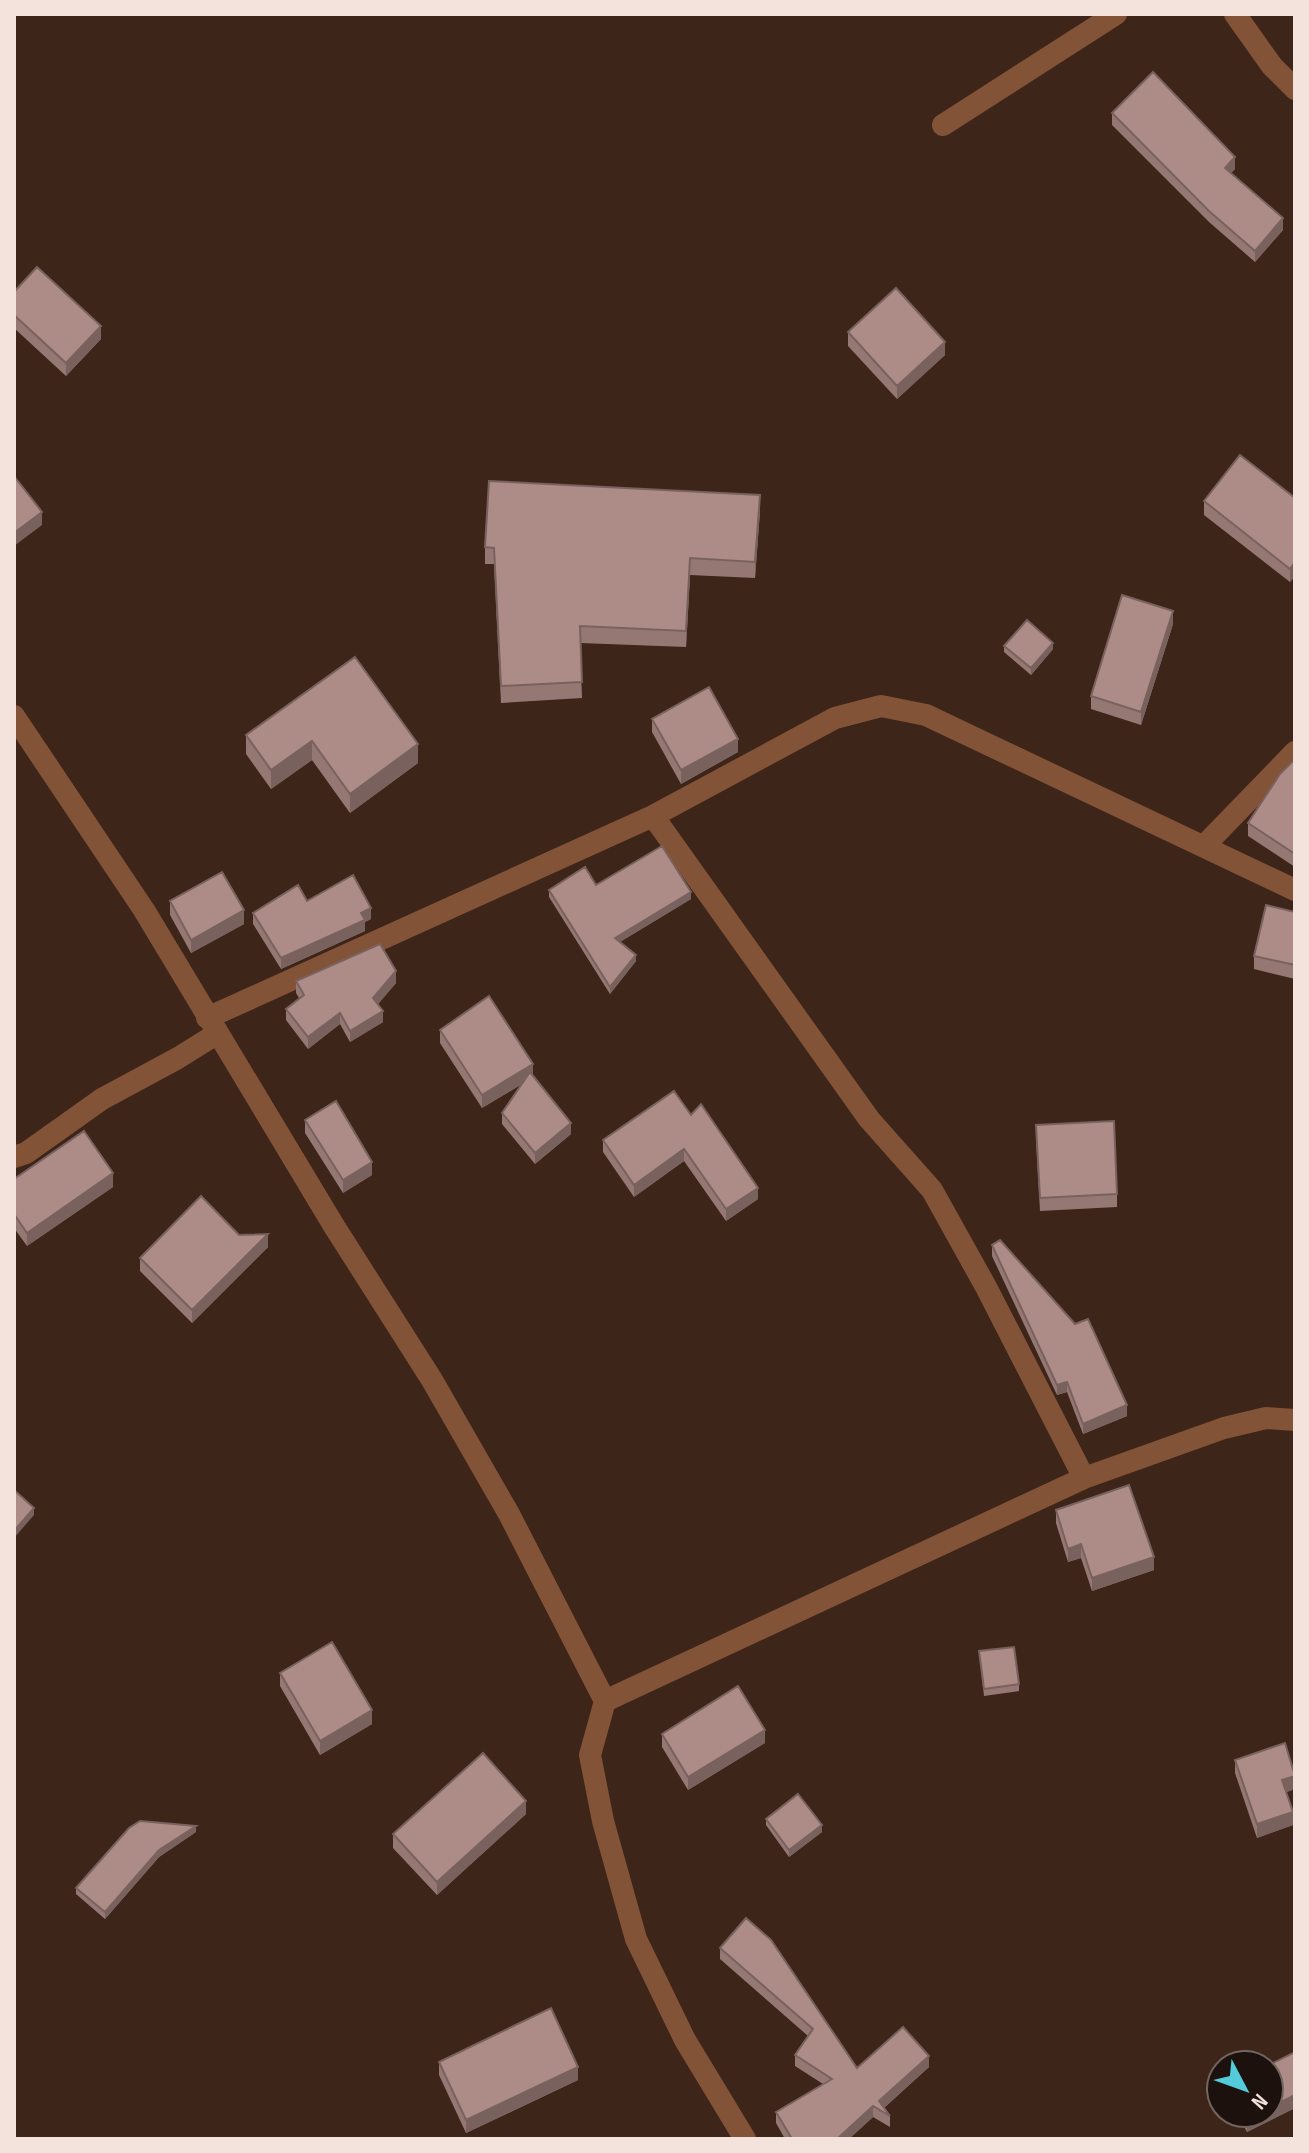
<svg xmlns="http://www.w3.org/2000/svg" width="1309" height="2153" font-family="'Sofia Sans Condensed',sans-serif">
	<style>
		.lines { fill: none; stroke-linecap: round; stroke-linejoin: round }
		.minor { stroke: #825336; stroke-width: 22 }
		.wall { fill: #957874 }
		.shaded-wall { fill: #79625e }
		.building { fill: #ad8c87; stroke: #79625e; stroke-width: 2 }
	</style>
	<rect width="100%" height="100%" fill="#3d251a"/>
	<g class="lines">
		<path class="minor" d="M1235,14L1272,66L1295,89
			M943,125L1116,14
			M14,716L144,910L334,1226L432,1380L509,1514L605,1701L590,1755L603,1821L636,1939L685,2040L745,2139
			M653,816L869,1119L932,1190L986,1287L1084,1478
			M1204,846L1295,752
			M207,1018L653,816L835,718L881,706L926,715L1295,890
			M14,1157L26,1153L102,1099L178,1058L218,1033
			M605,1701L1084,1478L1224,1428L1266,1418L1295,1420"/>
	</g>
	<path class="wall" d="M1112,113L1235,169L1231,173L1283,230L1255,262L1209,222L1112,125Z
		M14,292L101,339L66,376L14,328Z
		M848,332L945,355L897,399L848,346Z
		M1295,498V576L1290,582L1204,515V501Z
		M760,511L755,578L690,575L686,647L580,643L582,698L501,703L494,564H485V547Z
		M1173,624L1141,725L1091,709V696Z
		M1004,646L1053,649L1031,675L1004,652Z
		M652,719L738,752L681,784L652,732Z
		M246,735L418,744V763L350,813L312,760L271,789L246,754Z
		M1295,759V867L1248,836V823Z
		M596,885L691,899L620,942L636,961L610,994L549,897V890Z
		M170,901L244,924L191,953L170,915Z
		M307,901L371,919L365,922V931L281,969L253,924V913Z
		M1295,912V979L1254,969V956Z
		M296,981L396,983L378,1004L383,1022L350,1042L340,1024L308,1049L286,1020V1009L299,998L296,993Z
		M440,1030L533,1076L571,1134L535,1164L502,1124V1113L522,1084L482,1108L440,1043Z
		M691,1115L758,1199L726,1221L684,1161L634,1197L603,1152V1140Z
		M305,1120L372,1175L343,1193L305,1133Z
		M1036,1138L1117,1194V1207L1040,1211Z
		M14,1179L113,1187L27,1246L14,1228Z
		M239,1235L268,1247L192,1323L140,1271V1258Z
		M992,1245L1127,1416L1083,1434L1067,1392L1057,1395L992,1256Z
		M1056,1510L1154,1570L1092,1591L1081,1558L1068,1562L1056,1523Z
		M979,1651L1019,1684V1691L984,1696Z
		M280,1673L372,1724L320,1755L280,1686Z
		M662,1734L765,1743L688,1790L662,1747Z
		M1235,1760L1295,1774V1789L1286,1792L1293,1825L1257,1838L1235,1773Z
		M526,1814L437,1895L393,1848V1834Z
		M766,1819L822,1832L789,1857L766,1825Z
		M196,1832L159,1857L105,1919L76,1894V1888Z
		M720,1948L857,2068L929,2067L884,2108L890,2116V2127L873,2117L849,2139H785L776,2123V2112L823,2084L795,2066V2055L808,2036L720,1959Z
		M1295,2052V2108L1247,2132L1237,2113H1269Z
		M439,2062L578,2080L466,2133L439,2075Z"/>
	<path class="shaded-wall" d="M1235,157V169L1225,179V168Z
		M1283,218V230L1255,262V251Z
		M101,326V339L66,376V363Z
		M945,342V355L897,399V386Z
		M760,495V511L755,578V562Z
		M42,512V525L14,546V533Z
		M690,558V575L686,647V631Z
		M1295,562V576L1290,582V569Z
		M1173,611V624L1141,725V712Z
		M1053,643V649L1031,675V668Z
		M738,739V752L681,784V770Z
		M312,741V760L271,789V770Z
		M418,744V763L350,813V794Z
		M691,892V899L615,945V938Z
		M371,908V919L365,922V931L281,969V958Z
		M244,910V924L191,953V940Z
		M636,955V961L610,994V987Z
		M396,971V983L373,1010V998Z
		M383,1011V1022L350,1042V1031Z
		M340,1013V1024L308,1049V1037Z
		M533,1064V1077L482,1108V1095Z
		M571,1123V1134L535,1164V1153Z
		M684,1149V1161L634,1197V1185Z
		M372,1162V1175L343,1193V1180Z
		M113,1173V1187L27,1246V1233Z
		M758,1188V1199L726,1221V1209Z
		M268,1234V1247L192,1323V1310Z
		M1067,1382V1392L1057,1395V1385Z
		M1127,1405V1416L1083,1434V1424Z
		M34,1508V1515L14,1538V1531Z
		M1081,1544V1558L1068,1562V1549Z
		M1154,1557V1570L1092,1591V1578Z
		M372,1710V1724L320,1755V1741Z
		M765,1730V1743L688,1790V1777Z
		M1295,1776V1789L1282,1794V1780Z
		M526,1801V1814L437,1895V1882Z
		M1293,1812V1825L1257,1838V1824Z
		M822,1825V1832L789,1857V1850Z
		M196,1826V1832L159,1857L105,1919V1912L159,1850Z
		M929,2056V2067L879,2112V2101Z
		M578,2067V2080L466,2133V2120Z
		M1295,2095V2108L1247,2132V2119L1259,2113H1269V2108Z
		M873,2106V2117L849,2139H837Z"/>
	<path class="building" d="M1153,72L1235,157L1225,168L1283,218L1255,251L1209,211L1112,113Z
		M37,267L101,326L66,363L14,315V292Z
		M896,288L945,342L897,386L848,332Z
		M1240,455L1295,498V562L1290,569L1204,501Z
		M14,476L42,512L14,533Z
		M489,481L760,495L755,562L690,558L686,631L580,626L582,682L501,686L494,548L485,547Z
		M1122,595L1173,611L1141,712L1091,696Z
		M1027,620L1053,643L1031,668L1004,646Z
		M355,657L418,744L350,794L312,741L271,770L246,735Z
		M709,687L738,739L681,770L652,719Z
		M1295,759V854L1248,823L1280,774Z
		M662,846L691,892L615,938L636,955L610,987L549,890L585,867L596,885Z
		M222,872L244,910L191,940L170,901Z
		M353,875L371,908L361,913L365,920L281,958L253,913L298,885L307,901Z
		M1266,905L1295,912V965L1254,956Z
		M380,944L396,971L373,998L383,1011L350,1031L340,1013L308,1037L286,1009L304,995L296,981Z
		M489,996L533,1064L482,1095L440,1030Z
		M530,1072L571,1123L535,1153L502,1113Z
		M674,1091L691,1115L701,1104L758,1188L726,1209L684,1149L634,1185L603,1140Z
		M336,1101L372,1162L343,1180L305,1120Z
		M1114,1121L1117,1194L1040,1198L1036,1125Z
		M84,1131L113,1173L27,1233L14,1214V1179Z
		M201,1196L239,1235L268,1234L192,1310L140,1258Z
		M1000,1240L1075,1324L1088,1319L1127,1405L1083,1424L1067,1382L1057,1385L992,1245Z
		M1129,1485L1154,1557L1092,1578L1081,1544L1068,1549L1056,1510Z
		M14,1490L34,1508L14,1531Z
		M332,1642L372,1710L320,1741L280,1673Z
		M1014,1647L1019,1684L984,1689L979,1651Z
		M738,1686L765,1730L688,1777L662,1734Z
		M1285,1743L1295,1776L1282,1780L1293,1812L1257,1824L1235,1760Z
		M483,1753L526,1801L437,1882L393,1834Z
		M798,1794L822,1825L789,1850L766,1819Z
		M140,1821L196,1826L159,1850L105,1912L76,1888L129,1828Z
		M746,1918L771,1940L857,2068L903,2027L929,2056L879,2101L890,2116L873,2106L837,2139H792L776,2112L832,2079L795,2055L813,2029L720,1948Z
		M551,2008L578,2067L466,2120L439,2062Z
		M1295,2052V2095L1269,2108V2065Z
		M1244,2113H1259L1247,2119Z"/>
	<rect width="1309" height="2153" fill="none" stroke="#f4e3dc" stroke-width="32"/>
	<g transform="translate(1245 2089) rotate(131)"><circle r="38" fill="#1c110d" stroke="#726560" stroke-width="2"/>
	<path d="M0-6L14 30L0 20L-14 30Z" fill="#53cbda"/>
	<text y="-12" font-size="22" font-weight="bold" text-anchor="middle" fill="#f4e3dc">N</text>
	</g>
</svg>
